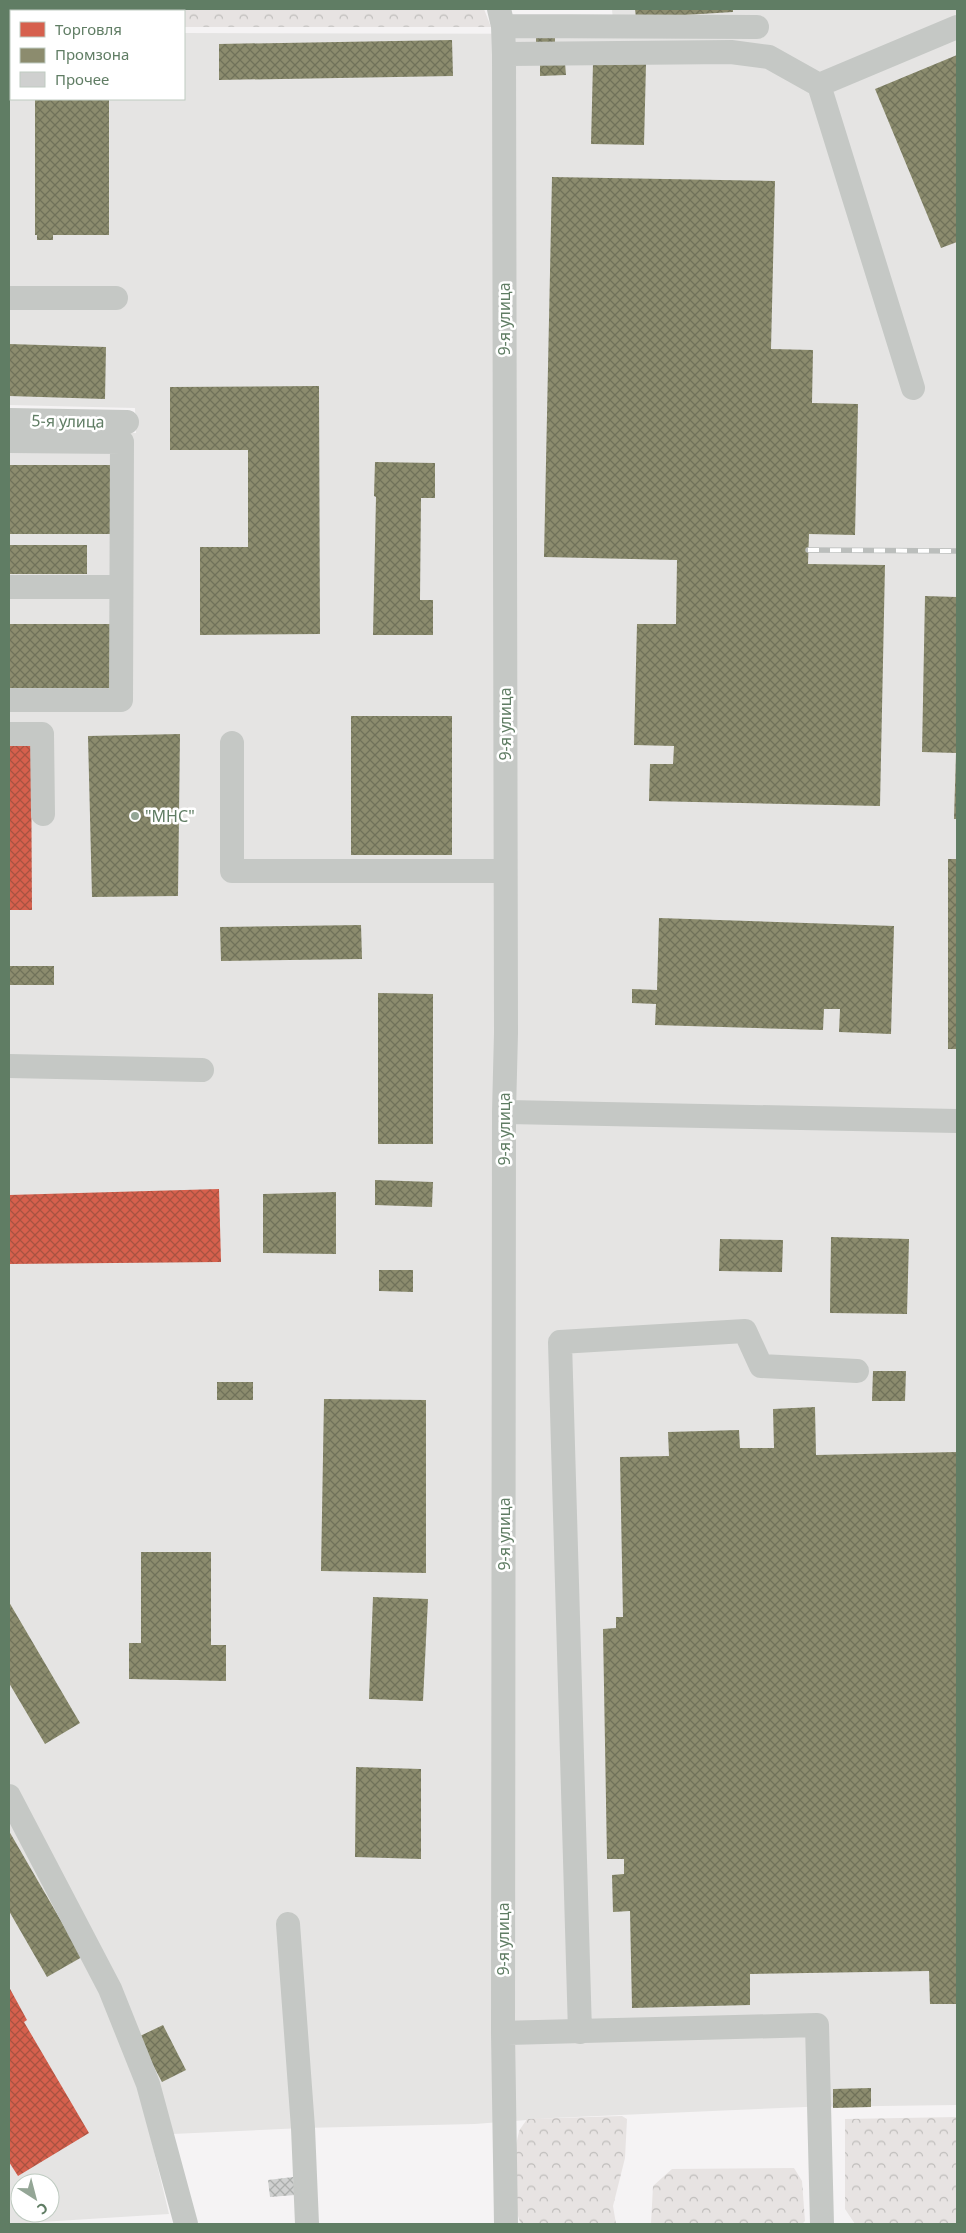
<svg xmlns="http://www.w3.org/2000/svg" width="966" height="2233" font-family="'Noto Sans',sans-serif">
	<style>
		.built { fill: #e5e4e3; fill-rule: evenodd }
		.forest { fill: url(#forest-crowns) }
		.shops { fill: url(#shops-cross-hatch) }
		.industry { fill: url(#industry-cross-hatch) }
		.building { fill: url(#building-cross-hatch) }
		.lines { fill: none; stroke-linecap: round; stroke-linejoin: round }
		.minor { stroke: #c5c8c5; stroke-width: 24 }
		.rail-casing { stroke: #bbbebc; stroke-width: 5.5 }
		.rail { stroke: #fff; stroke-width: 4; stroke-dasharray: 11; stroke-linecap: butt }
		.poi-dot { fill: #94a696; stroke: #fff; stroke-width: 2 }
		.labels { text-anchor: middle; stroke-width: 5; stroke-linejoin: round; paint-order: stroke }
		.street-label { font-size: 16px; fill: #607d64; stroke: #fff }
		.poi-label { font-size: 16px; fill: #607d64; stroke: #fff; text-anchor: start }
	</style>
	<defs>
		<pattern id="forest-crowns" width="20" height="18" patternUnits="userSpaceOnUse" patternTransform="scale(1.25)"><rect width="20" height="18" fill="#e7e3e2"/><path d="M2 6a3 3 0 1 1 6 0M12 15a3 3 0 1 1 6 0" fill="none" stroke="#bfbdbb"/></pattern>
		<pattern id="shops-cross-hatch" width="8" height="8" patternUnits="userSpaceOnUse" patternTransform="scale(1.25)"><rect width="8" height="8" fill="#d6604d"/><path d="M0 0l8 8M0 8l8-8" fill="none" stroke="#a85241"/></pattern>
		<pattern id="industry-cross-hatch" width="8" height="8" patternUnits="userSpaceOnUse" patternTransform="scale(1.25)"><rect width="8" height="8" fill="#8c8c6e"/><path d="M0 0l8 8M0 8l8-8" fill="none" stroke="#70725a"/></pattern>
		<pattern id="building-cross-hatch" width="8" height="8" patternUnits="userSpaceOnUse" patternTransform="scale(1.25)"><rect width="8" height="8" fill="#cfd0cf"/><path d="M0 0l8 8M0 8l8-8" fill="none" stroke="#abaeac"/></pattern>
	</defs>
	<rect width="100%" height="100%" fill="#f5f3f4"/>
	<path class="built" d="M612,9H957V2105L805,2107L552,2118L475,2124L303,2128L150,2135L169,2214L9,2224V431L136,433L135,408L9,405V30H11V99H184V33L614,34ZM20,2183H50V2213H20Z"/>
	<path class="forest" d="M9,9H484L491,27H184V11H11V26H9Z
		M622,2116L627,2119L625,2158L613,2206L616,2224H521C510,2200 512,2158 519,2132C520,2128 525,2123 527,2119Z
		M957,2117V2224H855L845,2209V2119Z
		M794,2168L802,2181L805,2221L802,2224H651L653,2186L672,2169Z"/>
	<path class="shops" d="M9,745H31L32,910H9Z
		M219,1189L221,1262L9,1264V1195Z
		M9,1987L27,2020L24,2022L89,2133L18,2176L9,2162Z"/>
	<path class="industry" d="M635,9H733V12L636,18Z
		M555,35V44H536V36Z
		M452,40L453,76L219,80V44Z
		M957,55V242L941,248L875,89Z
		M565,63L566,75L540,76V64Z
		M593,63L646,64L644,145L591,144Z
		M35,99H109V235H53V240H37V235H35Z
		M552,177L775,181L771,349L813,350L812,403L858,404L855,535L809,534L808,564L885,565L880,806L649,801L650,764H673L674,746L634,745L637,624H676L677,560L544,557Z
		M9,344L106,347L105,399L9,396Z
		M319,386L320,634L200,635V547H248V450H170V387Z
		M375,462L435,463V498H421L420,600H433V635H373L376,497L374,496Z
		M9,465H116V534H9Z
		M9,545H87V574H9Z
		M925,596L957,597V819H954L956,753L922,752Z
		M9,624H116L115,694L9,693Z
		M351,716H452V855H351Z
		M180,734L178,896L92,897L88,736Z
		M948,859H957V1049H948Z
		M659,918L894,926L891,1034L839,1032L840,1009H824L823,1030L655,1025L656,1004L632,1003V989L657,990Z
		M361,925L362,959L221,961L220,927Z
		M9,966H54V985H9Z
		M378,993L433,994V1144H378Z
		M375,1180L433,1182L432,1207L375,1205Z
		M336,1192V1254L263,1253V1194Z
		M831,1237L909,1239L907,1314L830,1313Z
		M720,1239L783,1240L782,1272L719,1271Z
		M379,1270H413V1292L379,1291Z
		M873,1371H906L905,1401H872Z
		M217,1382H253V1400H217Z
		M324,1399L426,1400V1573L321,1571Z
		M815,1407L816,1455L957,1452V2004H930L929,1971L750,1974V2005L632,2008L630,1911L613,1912L612,1875L624,1874V1859H607L603,1629L616,1628V1617H623L620,1457L669,1456L668,1432L739,1430L740,1448H774L773,1409Z
		M141,1552H211V1645H226V1681L129,1679V1643H141Z
		M373,1597L428,1599L423,1701L369,1699Z
		M9,1602L80,1723L45,1744L9,1683Z
		M356,1767L421,1769V1859L355,1857Z
		M9,1831L82,1957L47,1977L9,1911Z
		M163,2025L186,2070L162,2082L138,2037Z
		M871,2088V2107L833,2108V2089Z"/>
	<path class="building" d="M293,2177L295,2195L270,2197L268,2180Z"/>
	<g class="lines">
		<path class="minor" d="M499,9L503,26L504,54L506,1033L504,1112L503,2033L506,2224
			M503,26L757,27
			M504,54L731,52L769,57L819,85L957,27
			M819,85L913,388
			M9,298H116
			M9,420L127,422
			M9,441L122,442L121,700H9
			M9,587H121
			M9,734H42L43,814
			M232,743V871H505
			M9,1066L202,1070
			M504,1112L957,1121
			M9,1796L110,1989L148,2084L186,2224
			M288,1924L303,2128L307,2224
			M580,2032L560,1342L745,1331L761,1366L857,1371
			M503,2033L817,2025L822,2224"/>
		<defs>
			<path id="rail" d="M808,550L957,551"/>
		</defs>
		<use href="#rail" class="rail-casing"/>
		<use href="#rail" class="rail"/>
	</g>
	<circle class="poi-dot" cx="135" cy="816" r="5"/>
	<g class="labels">
		<g class="street-label">
			<text transform="translate(504 319) rotate(-90)" y="6">9-я улица</text>
			<text transform="translate(68 421) rotate(1)" y="6">5-я улица</text>
			<text transform="translate(505 724) rotate(-90)" y="6">9-я улица</text>
			<text transform="translate(504 1129) rotate(-90)" y="6">9-я улица</text>
			<text transform="translate(504 1534) rotate(-90)" y="6">9-я улица</text>
			<text transform="translate(503 1939) rotate(-90)" y="6">9-я улица</text>
		</g>
		<g class="poi-label">
			<text x="145" y="822">"МНС"</text>
		</g>
	</g>
	<rect width="966" height="2233" fill="none" stroke="#607d64" stroke-width="20"/>
	<rect x="10" y="10" width="175" height="90" fill="#ffffff" stroke="#bfcbc1"/>
	<rect x="20" y="22" width="25" height="15" fill="#d6604d" stroke="#bfcbc1"/>
	<text x="55" y="35" font-size="15" fill="#607d64">Торговля</text>
	<rect x="20" y="48" width="25" height="15" fill="#8c8c6e" stroke="#bfcbc1"/>
	<text x="55" y="60" font-size="15" fill="#607d64">Промзона</text>
	<rect x="20" y="72" width="25" height="15" fill="#cfd0cf" stroke="#bfcbc1"/>
	<text x="55" y="85" font-size="15" fill="#607d64">Прочее</text>
	<g transform="translate(35 2198) rotate(144)"><circle r="24" fill="#ffffff" stroke="#bfcbc1"/>
	<path d="M0-4L9 19L0 12L-9 19Z" fill="#94a696"/>
	<text y="-8" font-size="14" font-weight="bold" text-anchor="middle" fill="#607d64">С</text>
	</g>
</svg>
